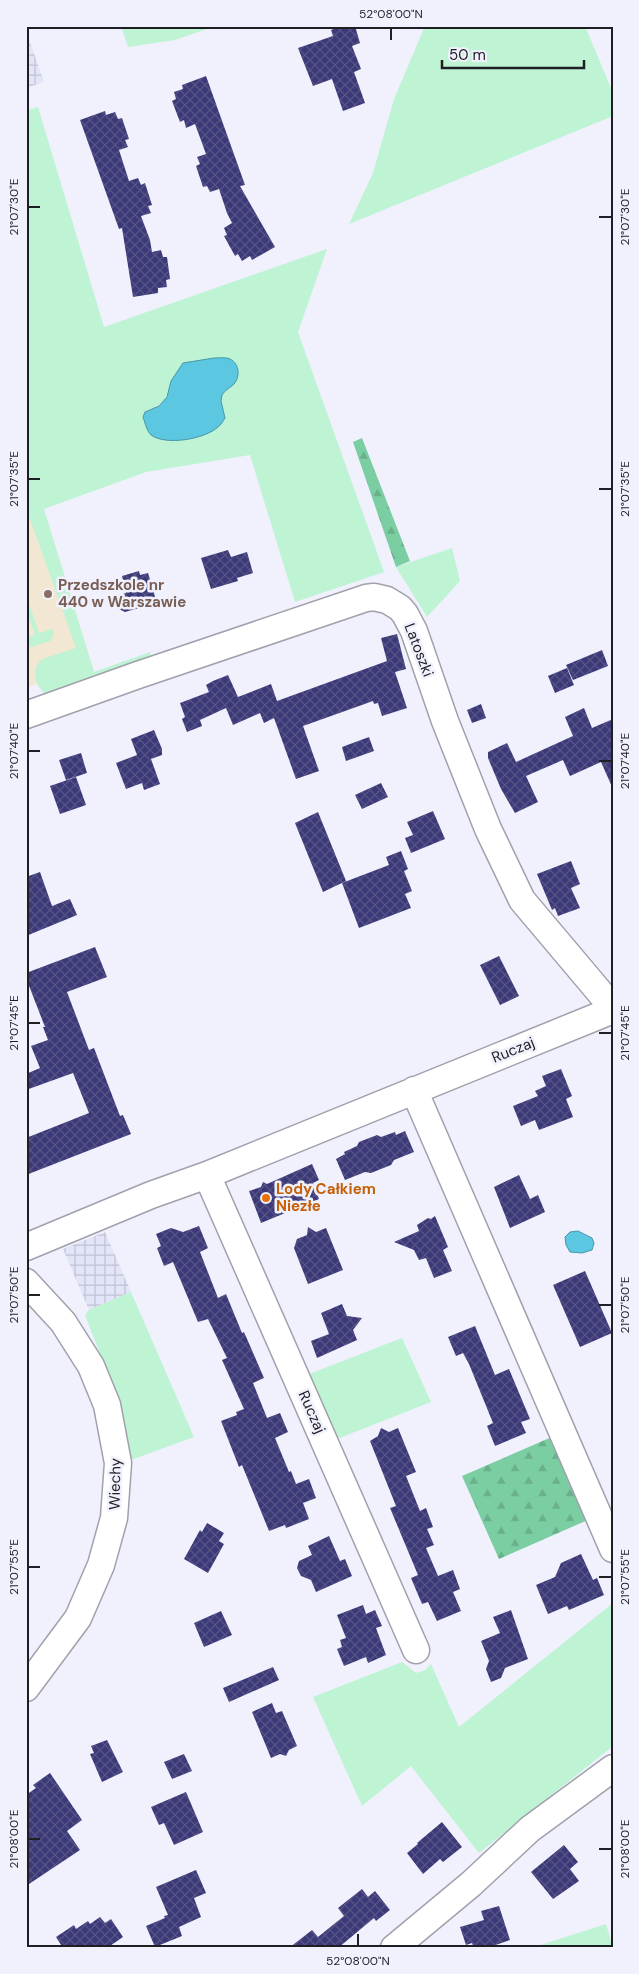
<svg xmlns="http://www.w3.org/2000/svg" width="639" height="1974" font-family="'DM Sans',sans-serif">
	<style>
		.industrial { fill: url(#industrial-grid) }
		.education { fill: #f1e7d2 }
		.grass { fill: #bef3d4; fill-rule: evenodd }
		.forest { fill: url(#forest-firs) }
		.water { fill: #5cc7e1; stroke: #4995a8 }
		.building { fill: url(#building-cross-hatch) }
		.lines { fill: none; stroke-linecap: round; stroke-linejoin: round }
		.minor-casing { stroke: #a0a1ac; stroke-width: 29 }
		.minor { stroke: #fff; stroke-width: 26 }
		.ticks { fill: none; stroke: #1e1f23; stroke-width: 2 }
		.education-dot { fill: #8d6e63; stroke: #f0f1fd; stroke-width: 2 }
		.food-dot { fill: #e8710a; stroke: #f0f1fd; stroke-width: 2 }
		.labels { text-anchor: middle; stroke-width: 5; stroke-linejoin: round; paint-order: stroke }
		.education-label { font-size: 15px; font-weight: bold; fill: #785e54; stroke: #f0f1fd; text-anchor: start }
		.street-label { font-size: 15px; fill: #1e1f23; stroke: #f0f1fd }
		.food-label { font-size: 15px; font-weight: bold; fill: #c56008; stroke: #f0f1fd; text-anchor: start }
		.neatline { fill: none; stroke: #1e1f23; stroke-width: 2 }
		.ticks-label { font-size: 12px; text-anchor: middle; fill: #1e1f23 }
	</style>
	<defs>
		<pattern id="industrial-grid" width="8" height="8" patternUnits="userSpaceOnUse" patternTransform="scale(1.25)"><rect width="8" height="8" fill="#e2e4f7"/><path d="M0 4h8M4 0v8" fill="none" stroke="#c1c3d3"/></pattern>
		<pattern id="forest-firs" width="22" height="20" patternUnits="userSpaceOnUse" patternTransform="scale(1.25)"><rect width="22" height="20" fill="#7bcea2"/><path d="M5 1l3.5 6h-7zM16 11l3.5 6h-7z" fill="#6ab08b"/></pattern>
		<pattern id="building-cross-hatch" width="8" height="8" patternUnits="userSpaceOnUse" patternTransform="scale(1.25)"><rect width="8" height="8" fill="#3c3978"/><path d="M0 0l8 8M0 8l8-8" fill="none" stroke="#565386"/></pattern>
	</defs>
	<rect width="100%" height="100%" fill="#f0f1fd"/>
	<path class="industrial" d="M26,31L44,82L26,88Z
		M105,1232L131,1292L89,1310L63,1249Z"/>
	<path class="education" d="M44,509L94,672L42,682L26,688V515Z"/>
	<path class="grass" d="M121,26H216L175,40L128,47Z
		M425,26H585L613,93V116L349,224L373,173L394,99Z
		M38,107L104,327L327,249L298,332L384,572L295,602L250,455L146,472L44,509L94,672L150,652L151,659L46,694C34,686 31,670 42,659L76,648L30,519L26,520V111ZM171,381L233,385L222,395L221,401L225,418L218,428L206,434L148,410C165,404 167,398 171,381Z
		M452,548L460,581L427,617L396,567Z
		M26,595L39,633L53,629L54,634L50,641L31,647L26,646V638L35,635L26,609Z
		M131,1292L194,1437L131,1460L119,1404L85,1315L89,1310Z
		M402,1338L431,1402L332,1441L304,1376Z
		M613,1603V1746L479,1853L411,1766L362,1806L313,1697L402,1662L416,1673L425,1670L431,1664L459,1727Z
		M606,1924L613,1948H531Z"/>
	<path class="forest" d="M362,438L410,561L396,567L353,442Z
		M554,1436L590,1519L499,1559L462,1476Z"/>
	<path class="water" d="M214,358C219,358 226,357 230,359C240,364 240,377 234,384C230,388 225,390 222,395L221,401L225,418C223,421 221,425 218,427C205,439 166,446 151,435C147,431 145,423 143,417L145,412L159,406L167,397L171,381L183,363Z
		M578,1231L592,1238L594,1243L592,1250L582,1253L570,1252L566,1245L565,1237L570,1232Z"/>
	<path class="building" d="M342,26H355L360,43L352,46L361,69L354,72L365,103L343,111L332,79L313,86L298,48L333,36L331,30Z
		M206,76L245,185L240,186L275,247L252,260L250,256L242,261L238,254L235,256L224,236L227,235L224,228L232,223L227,213L219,189L210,192L207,186L203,187L196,166L200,164L197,157L206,154L195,124L186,128L184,120L180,122L172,101L176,99L174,92L183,89L182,85Z
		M105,111L106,115L115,112L118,119L122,118L129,139L125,140L128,147L119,150L129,181L138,178L141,185L145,183L152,205L148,206L151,213L141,216L150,240L152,252L161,250L163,257H167L170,279L166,280L167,287L158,288V293L133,297L122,228L119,229L80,120Z
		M228,550L231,557L247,552L253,573L237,578L238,581L211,589L201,558Z
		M139,571L140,575L148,573L157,603L125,612L113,606L117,600L116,596L126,593L122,576Z
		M397,634L406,669L395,672L407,708L382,716L378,703L374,704L373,701L303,726L319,771L296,779L274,718L264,723L260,713L233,725L226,708L200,720L202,726L187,732L182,719L185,717L180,703L209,692L206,685L213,681L228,675L238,697L271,684L277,701L387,661L381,638Z
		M602,650L608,666L573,680L566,665Z
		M567,668L574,685L555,693L548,676Z
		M481,704L486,718L472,723L467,710Z
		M584,708L592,728L613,719V789L601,762L570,776L563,760L526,776L538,802L515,813L501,789L488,758V752L507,743L516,762L573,736L565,717Z
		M154,730L162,749V755L151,759L160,784L144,790L142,783L126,789L116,763L137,755L131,739Z
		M369,737L374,751L346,761L342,747Z
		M81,753L87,773L66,780L59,760Z
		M76,777L86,805L60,814L50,786Z
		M381,783L388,797L362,809L355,795Z
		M433,811L445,839L411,853L405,838L413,835L407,822Z
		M318,812L346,881L323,892L295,823Z
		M401,851L408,869L404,871L412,891L405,894L411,908L359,928L342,883L389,865L386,857Z
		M571,861L580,884L571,888L580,908L558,916L555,908L552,910L537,874Z
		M40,872L52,906L70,899L77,915L26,936V877Z
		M95,947L107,977L67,992L89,1050L94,1048L120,1116L123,1115L131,1134L26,1175V1138L89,1113L73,1073L26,1090V1074L40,1068L31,1046L48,1040L43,1027H45L26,978V973Z
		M499,956L519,996L500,1005L480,965Z
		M561,1069L572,1096L566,1099L573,1117L539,1130L535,1120L521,1126L513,1106L538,1096L535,1091L546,1086L542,1076Z
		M405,1131L414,1152L394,1160L391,1165L371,1173L365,1172L345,1180L336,1159L345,1154L344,1152L357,1146L359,1142L377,1135L381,1137L395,1132L396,1135Z
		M312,1164L319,1180L313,1183L319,1199L261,1223L249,1191L261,1187L263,1182L267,1184Z
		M519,1175L530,1199L538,1195L545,1212L510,1228L494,1187Z
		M435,1216L448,1247L443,1250L452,1271L434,1278L426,1258L419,1260L414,1250L394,1242L419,1231L417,1225L428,1218L431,1219Z
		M199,1226L208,1248L200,1252L218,1298L226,1294L242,1333L244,1332L264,1378L253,1383L267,1418L280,1413L288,1432L275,1438L289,1472L291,1471L296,1484L309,1479L316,1498L303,1503L309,1519L286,1528L285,1525L269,1531L242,1465L239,1467L221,1421L237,1415L236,1412L244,1409L222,1360L227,1358L208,1319L198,1322L173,1262L164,1266L157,1248L161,1246L156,1234L171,1228L183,1232Z
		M308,1227L316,1232L326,1228L343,1270L308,1284L294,1248L297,1239L307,1235Z
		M585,1271L612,1333L580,1347L553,1285Z
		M342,1304L347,1316L362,1318L353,1330L357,1340L317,1358L311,1341L329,1334L321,1313Z
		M475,1326L495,1375L509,1369L530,1419L521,1422L526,1433L495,1446L487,1426L493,1423L469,1364L463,1353L456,1356L448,1337Z
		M381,1428L389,1432L398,1428L416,1472L406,1476L420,1511L426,1508L433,1527L427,1529L434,1545L426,1548L438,1576L453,1570L460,1589L453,1592L461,1611L437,1621L428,1602L422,1604L411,1578L418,1575L390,1508L396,1506L370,1441L378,1436Z
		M207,1523L224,1533L219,1541L224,1544L208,1573L184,1559L200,1530L202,1532Z
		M329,1536L340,1561L345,1559L352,1576L316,1592L311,1580L301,1576L297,1568L299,1561L312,1555L308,1546Z
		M581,1554L593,1580L597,1578L604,1595L569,1610L567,1606L548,1614L536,1585L555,1577L561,1563Z
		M363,1605L366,1614L375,1610L382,1626L376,1628L386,1655L368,1663L366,1657L344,1666L337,1649L342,1647L340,1640L346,1638L337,1615Z
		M511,1610L528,1659L505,1668L501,1678L491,1682L486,1669L489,1661L481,1641L500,1633L493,1617Z
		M221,1611L232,1635L204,1647L194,1623Z
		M273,1667L279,1680L229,1702L223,1688Z
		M272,1703L276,1713L282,1711L297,1746L289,1750L286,1756L280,1754L271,1758L252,1712Z
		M107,1740L123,1772L102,1782L90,1754L94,1753L91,1746Z
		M184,1754L192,1771L172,1779L164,1762Z
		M50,1773L82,1820L67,1831L80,1850L26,1886V1795L36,1788L33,1785Z
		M186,1792L203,1832L174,1845L164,1823L159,1825L151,1807Z
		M442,1822L462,1847L443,1862L440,1859L423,1874L407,1853L418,1844L417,1843Z
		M564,1845L578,1862L570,1869L579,1881L553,1899L531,1872Z
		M196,1870L206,1893L194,1898L201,1917L179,1927L182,1936L155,1947L146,1926L165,1918L164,1916L168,1915L156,1887Z
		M362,1889L368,1897L375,1891L390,1910L376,1921L374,1918L338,1948H289L312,1930L318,1937L344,1916L338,1908Z
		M499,1906L510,1940L487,1948H474L472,1943L466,1945L460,1927L484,1920L481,1911Z
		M100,1917L105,1923L111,1919L123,1937L107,1948H63L56,1937L74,1925L76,1929L88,1921L90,1924Z"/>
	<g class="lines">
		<defs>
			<path id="minor" d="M26,715L138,675L366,598L374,597L387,600L400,608L405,614L414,631L445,721L488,829L522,900L613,1008
				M414,1090L613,1549
				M207,1175L416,1650
				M26,1247L151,1195L207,1175L613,1010
				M26,1282L63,1322L91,1366L107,1405L118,1463L114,1518L101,1565L78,1618L26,1688
				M394,1948L471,1884L530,1829L613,1768"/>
		</defs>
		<use href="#minor" class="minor-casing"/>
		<use href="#minor" class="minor"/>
	</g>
	<path class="ticks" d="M391,40V28M28,207H40M599,217H612M28,479H40M599,489H612M28,751H40M599,761H612M28,1023H40M599,1033H612M28,1295H40M599,1305H612M28,1567H40M599,1577H612M28,1839H40M599,1849H612M358,1946V1934"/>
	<circle class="education-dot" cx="48" cy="594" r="5"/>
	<circle class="food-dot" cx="266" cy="1198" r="5"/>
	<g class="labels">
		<g class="education-label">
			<text x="58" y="590">Przedszkole nr<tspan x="58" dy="17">440 w Warszawie</tspan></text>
		</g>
		<g class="street-label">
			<text transform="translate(419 650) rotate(69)" y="5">Latoszki</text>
			<text transform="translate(513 1050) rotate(-22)" y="5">Ruczaj</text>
			<text transform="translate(312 1412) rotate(66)" y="5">Ruczaj</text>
			<text transform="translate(115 1484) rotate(-89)" y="5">Wiechy</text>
		</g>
		<g class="food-label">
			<text x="276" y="1194">Lody Całkiem<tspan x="276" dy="17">Niezłe</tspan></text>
		</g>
	</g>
	<rect width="639" height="1974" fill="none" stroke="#f0f1fd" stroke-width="55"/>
	<path d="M442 60v8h142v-8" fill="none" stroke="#1e1f23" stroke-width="2.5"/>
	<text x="449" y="60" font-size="15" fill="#1e1f23" stroke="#f0f1fd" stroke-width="4" paint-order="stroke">50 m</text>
	<rect x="28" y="28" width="584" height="1918" class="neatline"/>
	<g class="ticks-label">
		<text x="391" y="18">52°08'00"N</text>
		<text transform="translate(14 207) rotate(-90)" y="4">21°07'30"E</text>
		<text transform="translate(625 217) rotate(-90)" y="4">21°07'30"E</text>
		<text transform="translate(14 479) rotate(-90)" y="4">21°07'35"E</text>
		<text transform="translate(625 489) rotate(-90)" y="4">21°07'35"E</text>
		<text transform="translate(14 751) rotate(-90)" y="4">21°07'40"E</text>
		<text transform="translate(625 761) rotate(-90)" y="4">21°07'40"E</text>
		<text transform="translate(14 1023) rotate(-90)" y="4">21°07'45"E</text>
		<text transform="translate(625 1033) rotate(-90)" y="4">21°07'45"E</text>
		<text transform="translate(14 1295) rotate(-90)" y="4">21°07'50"E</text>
		<text transform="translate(625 1305) rotate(-90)" y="4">21°07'50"E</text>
		<text transform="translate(14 1567) rotate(-90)" y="4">21°07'55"E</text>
		<text transform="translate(625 1577) rotate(-90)" y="4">21°07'55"E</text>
		<text transform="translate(14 1839) rotate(-90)" y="4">21°08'00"E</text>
		<text transform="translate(625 1849) rotate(-90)" y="4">21°08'00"E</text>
		<text x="358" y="1965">52°08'00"N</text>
	</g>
</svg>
